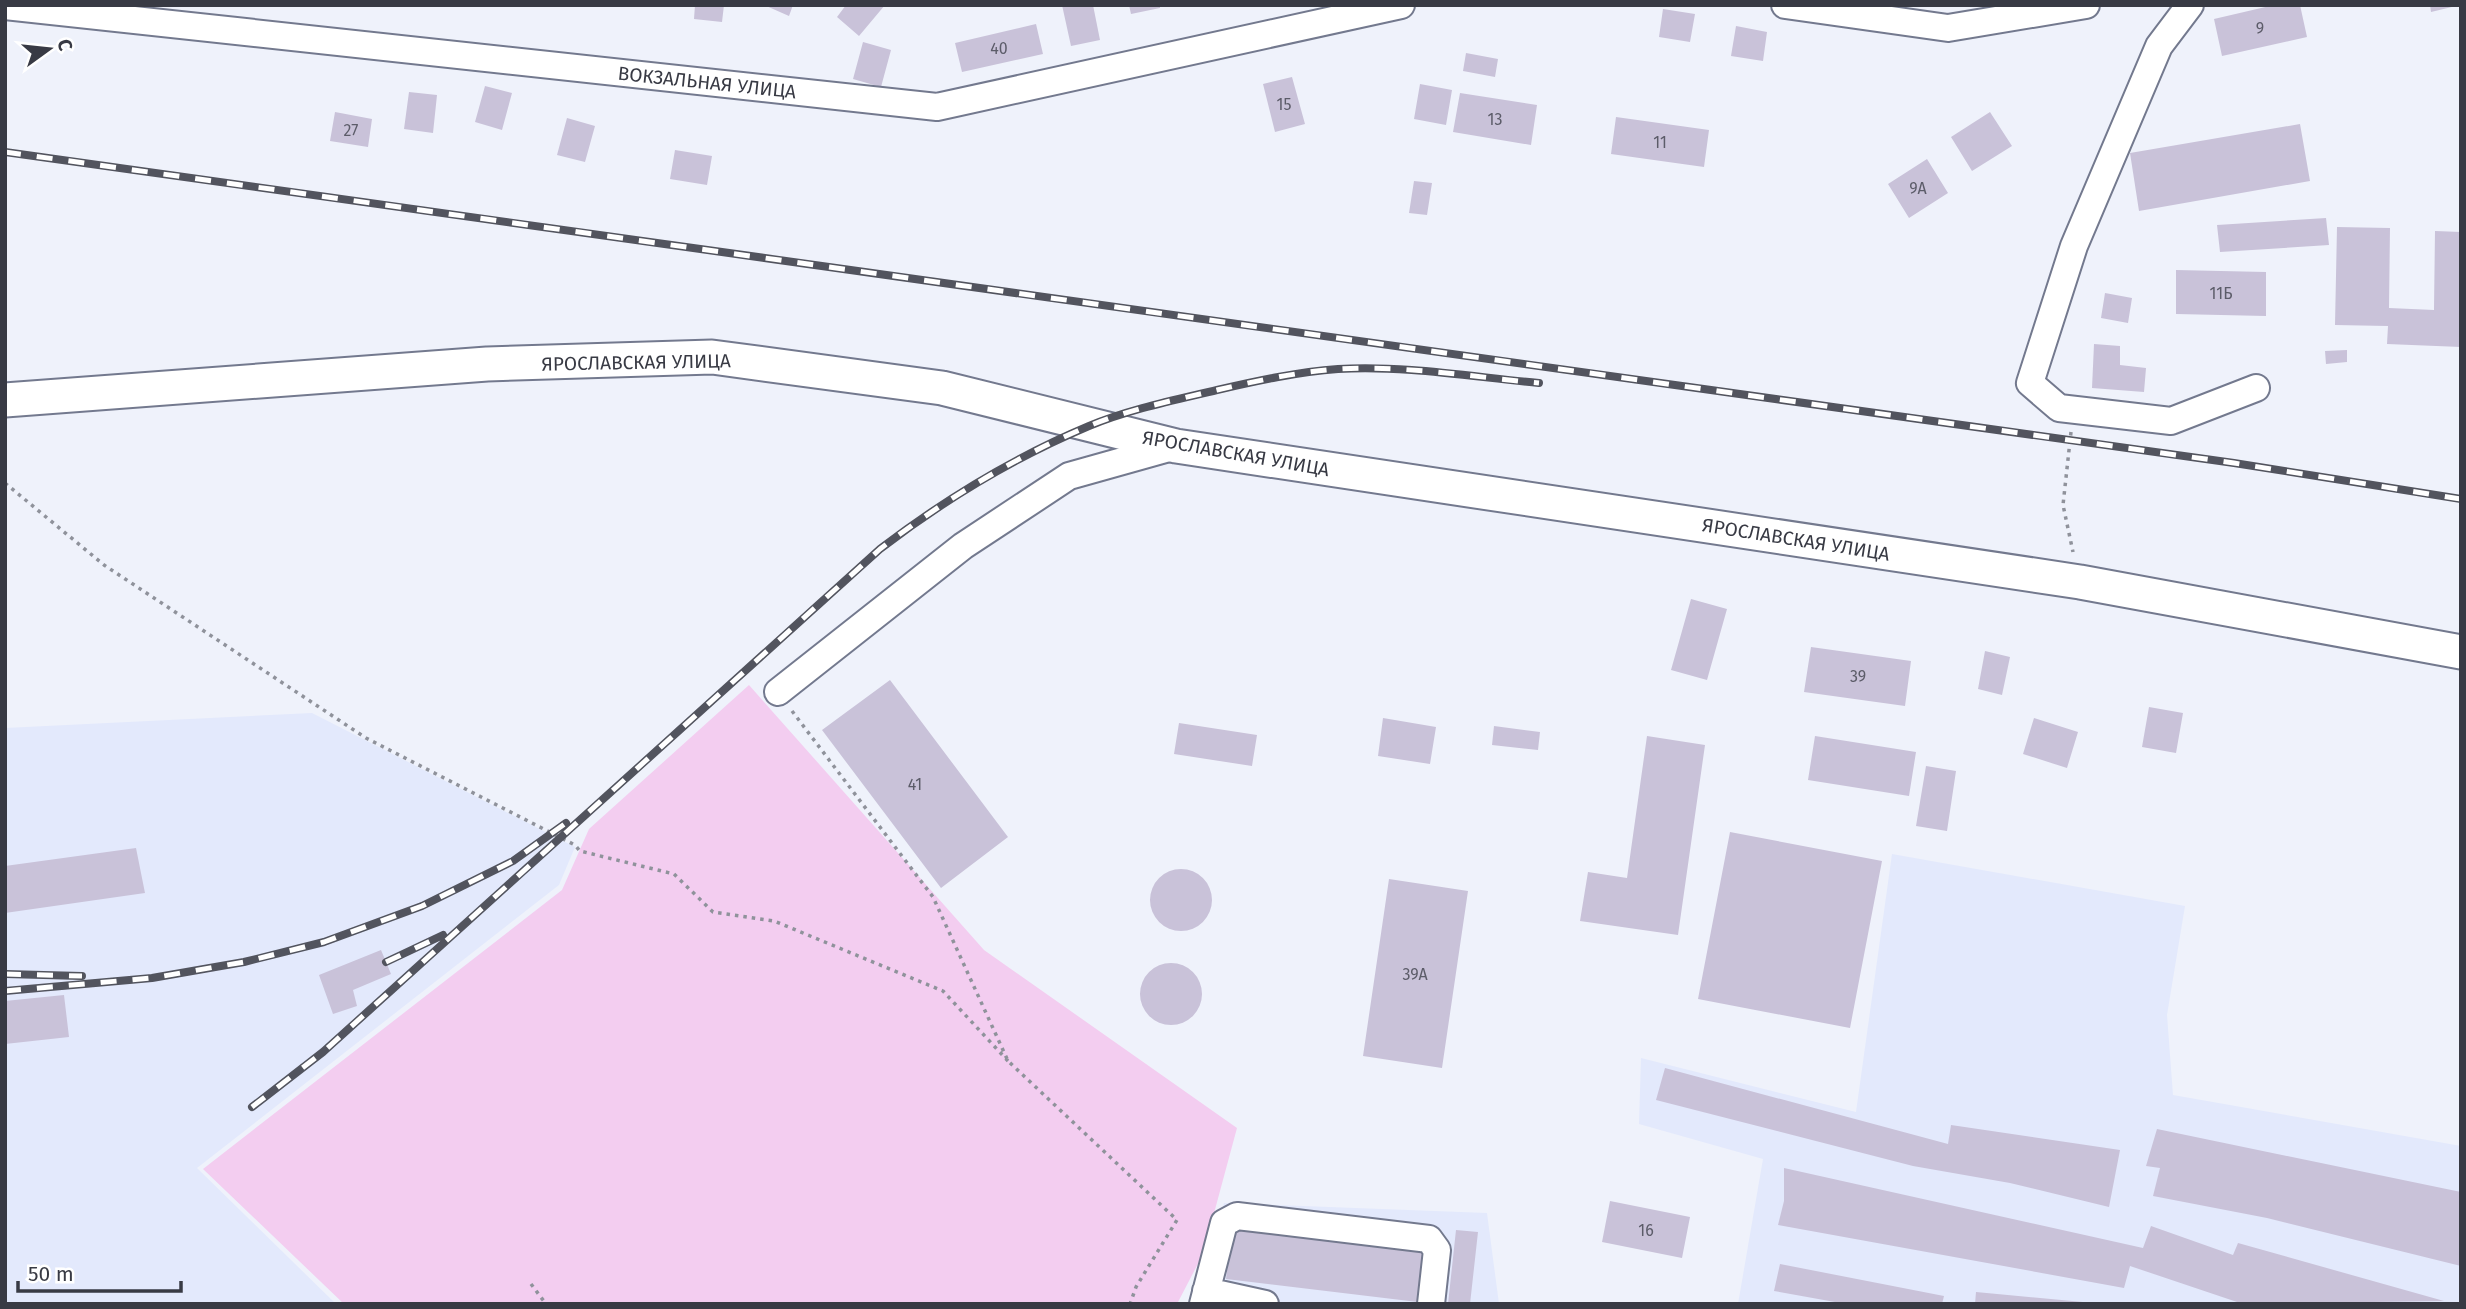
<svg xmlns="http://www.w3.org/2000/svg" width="2466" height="1309" font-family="'Fira Sans',sans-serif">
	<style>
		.built { fill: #e3e9fc }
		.green { fill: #f3cdf0 }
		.building { fill: #c9c2d9 }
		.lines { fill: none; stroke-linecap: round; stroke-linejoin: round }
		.minor-casing { stroke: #73798e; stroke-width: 30 }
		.major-casing { stroke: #73798e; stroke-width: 37 }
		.path { stroke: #8f929b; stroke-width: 3.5; stroke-dasharray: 3.5 5; stroke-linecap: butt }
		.minor { stroke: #fff; stroke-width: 26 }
		.major { stroke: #fff; stroke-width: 33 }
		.rail-casing { stroke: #52545e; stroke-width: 8 }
		.rail { stroke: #fff; stroke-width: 5; stroke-dasharray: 16; stroke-linecap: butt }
		.labels { text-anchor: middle; stroke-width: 5; stroke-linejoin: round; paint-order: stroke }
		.number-label { font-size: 16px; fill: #5c5c69 }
		.street-label { font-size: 19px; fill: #383a44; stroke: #fff }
	</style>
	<rect width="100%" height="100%" fill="#eff2fb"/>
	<path class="built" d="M312,713L575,847L559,885L197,1168L336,1304H5V728Z
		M1892,854L2185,906L2167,1015L2173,1095L2461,1146V1304H1738L1763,1159L1639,1124L1641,1058L1856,1112Z
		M1224,1203L1487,1213L1499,1304H1197Z"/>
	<path class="green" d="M749,685L984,950L1237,1128L1203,1254L1177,1304H344L203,1169L562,890L589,829Z"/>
	<path class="building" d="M695,5H724L722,22L694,19Z
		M764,5H793L789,16Z
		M846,5H885L859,36L837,17Z
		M1062,5H1093L1100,40L1071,46Z
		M1129,5H1160V8L1131,14Z
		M2274,5H2300L2307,37L2222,56L2214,19Z
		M2430,5H2456V6L2431,12Z
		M1663,9L1695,14L1690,42L1659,37Z
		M1036,24L1043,54L962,72L955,43Z
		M1736,26L1767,32L1763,61L1731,56Z
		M863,42L891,50L881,87L853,79Z
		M1466,53L1498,59L1495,77L1463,71Z
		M1292,77L1305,124L1275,132L1263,84Z
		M1420,84L1452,90L1446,125L1414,119Z
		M485,86L512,93L502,130L475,122Z
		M409,92L437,95L433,133L404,129Z
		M1460,93L1537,105L1531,145L1453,132Z
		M335,112L372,119L368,147L330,141Z
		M1990,112L2012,146L1972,171L1951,137Z
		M1616,117L1709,130L1704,167L1611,154Z
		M567,118L595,126L585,162L557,155Z
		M2300,124L2310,181L2139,211L2130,153Z
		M675,150L712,156L707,185L670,179Z
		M1927,159L1948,193L1909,218L1888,184Z
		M1414,181L1432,183L1427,215L1409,213Z
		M2326,218L2329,245L2220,252L2217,225Z
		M2337,227L2390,228L2389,308L2434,310L2435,231L2461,232V347L2387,344L2388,326L2335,325Z
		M2176,270L2266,272V316L2176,314Z
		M2105,293L2132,298L2128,323L2101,318Z
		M2094,344L2120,346V365L2146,368L2144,392L2092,388Z
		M2347,350V362L2326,364L2325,351Z
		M1691,599L1727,609L1707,680L1671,670Z
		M1811,647L1911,661L1905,706L1804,692Z
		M1985,651L2010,657L2002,695L1978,689Z
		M890,680L1008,837L941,888L822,730Z
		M2149,707L2183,713L2176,753L2142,747Z
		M1383,718L1436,727L1430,764L1378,756Z
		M2034,718L2078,732L2067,768L2023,754Z
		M1179,723L1257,735L1252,766L1174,754Z
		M1494,726L1540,732L1538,750L1492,745Z
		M1647,736L1705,745L1678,935L1580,921L1588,872L1627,878Z
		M1815,736L1916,752L1909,796L1808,780Z
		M1926,766L1956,771L1947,831L1916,826Z
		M1730,832L1882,861L1850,1028L1698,999Z
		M136,848L145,893L5,913V866Z
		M1150 900a31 31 0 1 1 62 0a31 31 0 1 1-62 0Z
		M1389,879L1468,891L1442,1068L1363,1056Z
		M381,950L391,974L353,990L357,1006L333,1014L319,975Z
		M1140 994a31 31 0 1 1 62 0a31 31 0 1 1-62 0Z
		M64,995L69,1037L5,1044V1001Z
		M1665,1068L1948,1144L1951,1125L2120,1150L2109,1207L2010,1183L1913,1166L1656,1100Z
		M2157,1129L2461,1192V1266L2267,1218L2153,1196L2160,1168L2146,1166Z
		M1784,1168L2143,1248L2151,1226L2233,1255L2238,1243L2444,1301L2243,1304L2130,1266L2124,1288L1778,1225L1784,1201Z
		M1610,1201L1690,1217L1682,1258L1602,1242Z
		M1232,1229L1432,1253L1426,1303L1226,1279Z
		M1456,1230L1478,1232L1470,1304H1448Z
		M1780,1264L1944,1296L1942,1304H1846L1774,1291Z
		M1976,1292L2083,1302V1304H1975Z"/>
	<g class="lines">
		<defs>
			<path id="minor" d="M1785,5L1948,28L2086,5
				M2190,5L2159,46L2074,246L2030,383L2059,408L2171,421L2256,388
				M5,6L937,107L1401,5
				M778,692L963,546L1069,476L1176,446
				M1206,1291L1265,1304
				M1203,1304L1224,1223L1237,1216L1429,1239L1437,1250L1431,1304"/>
			<path id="major" d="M5,400L487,364L712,357L942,388L1176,446L2080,582L2461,652"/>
		</defs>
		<use href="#minor" class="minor-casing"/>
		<use href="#major" class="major-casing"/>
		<path class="path" d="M2071,432L2063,505L2073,552
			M5,483L104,565L366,738L575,845L580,851L674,874L713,912L774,921L943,991L1008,1061
			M792,711L933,897L1008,1061L1177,1220L1136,1287L1130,1304
			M531,1284L546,1304"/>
		<use href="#minor" class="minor"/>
		<use href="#major" class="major"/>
		<defs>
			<path id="rail" d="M5,152L2234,463L2461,499
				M386,962L443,935
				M5,974L82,976
				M5,991L152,978L244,962L324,942L422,906L513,861L566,823
				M252,1107L323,1052L880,549C944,500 1015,457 1089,426C1130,409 1175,400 1217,390C1256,381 1297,372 1338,369C1404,365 1473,377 1539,383"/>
		</defs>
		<use href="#rail" class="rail-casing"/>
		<use href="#rail" class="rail"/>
	</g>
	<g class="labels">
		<g class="number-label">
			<text x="2260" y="34">9</text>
			<text x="999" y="54">40</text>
			<text x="1284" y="110">15</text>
			<text x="1495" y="125">13</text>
			<text x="351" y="136">27</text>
			<text x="1660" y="148">11</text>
			<text x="1918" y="194">9А</text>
			<text x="2221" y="299">11Б</text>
			<text x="1858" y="682">39</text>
			<text x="915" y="790">41</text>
			<text x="1415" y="980">39А</text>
			<text x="1646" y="1236">16</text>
		</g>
		<g class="street-label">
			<text transform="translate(707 82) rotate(6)" y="7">ВОКЗАЛЬНАЯ УЛИЦА</text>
			<text transform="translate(636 362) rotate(-1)" y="7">ЯРОСЛАВСКАЯ УЛИЦА</text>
			<text transform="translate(1236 453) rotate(10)" y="7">ЯРОСЛАВСКАЯ УЛИЦА</text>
			<text transform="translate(1796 539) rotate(9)" y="7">ЯРОСЛАВСКАЯ УЛИЦА</text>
		</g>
	</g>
	<rect width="2466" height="1309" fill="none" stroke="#383a44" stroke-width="14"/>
	<g transform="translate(49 49) rotate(75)" stroke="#ffffff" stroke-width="5" paint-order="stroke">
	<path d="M0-5L12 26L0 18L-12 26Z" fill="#383a44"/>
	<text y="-10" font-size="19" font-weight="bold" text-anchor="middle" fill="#383a44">С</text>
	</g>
	<path d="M18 1281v10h163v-10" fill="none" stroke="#383a44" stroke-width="3.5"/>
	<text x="28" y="1281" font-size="21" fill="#383a44" stroke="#ffffff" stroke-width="5" paint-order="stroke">50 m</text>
</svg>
